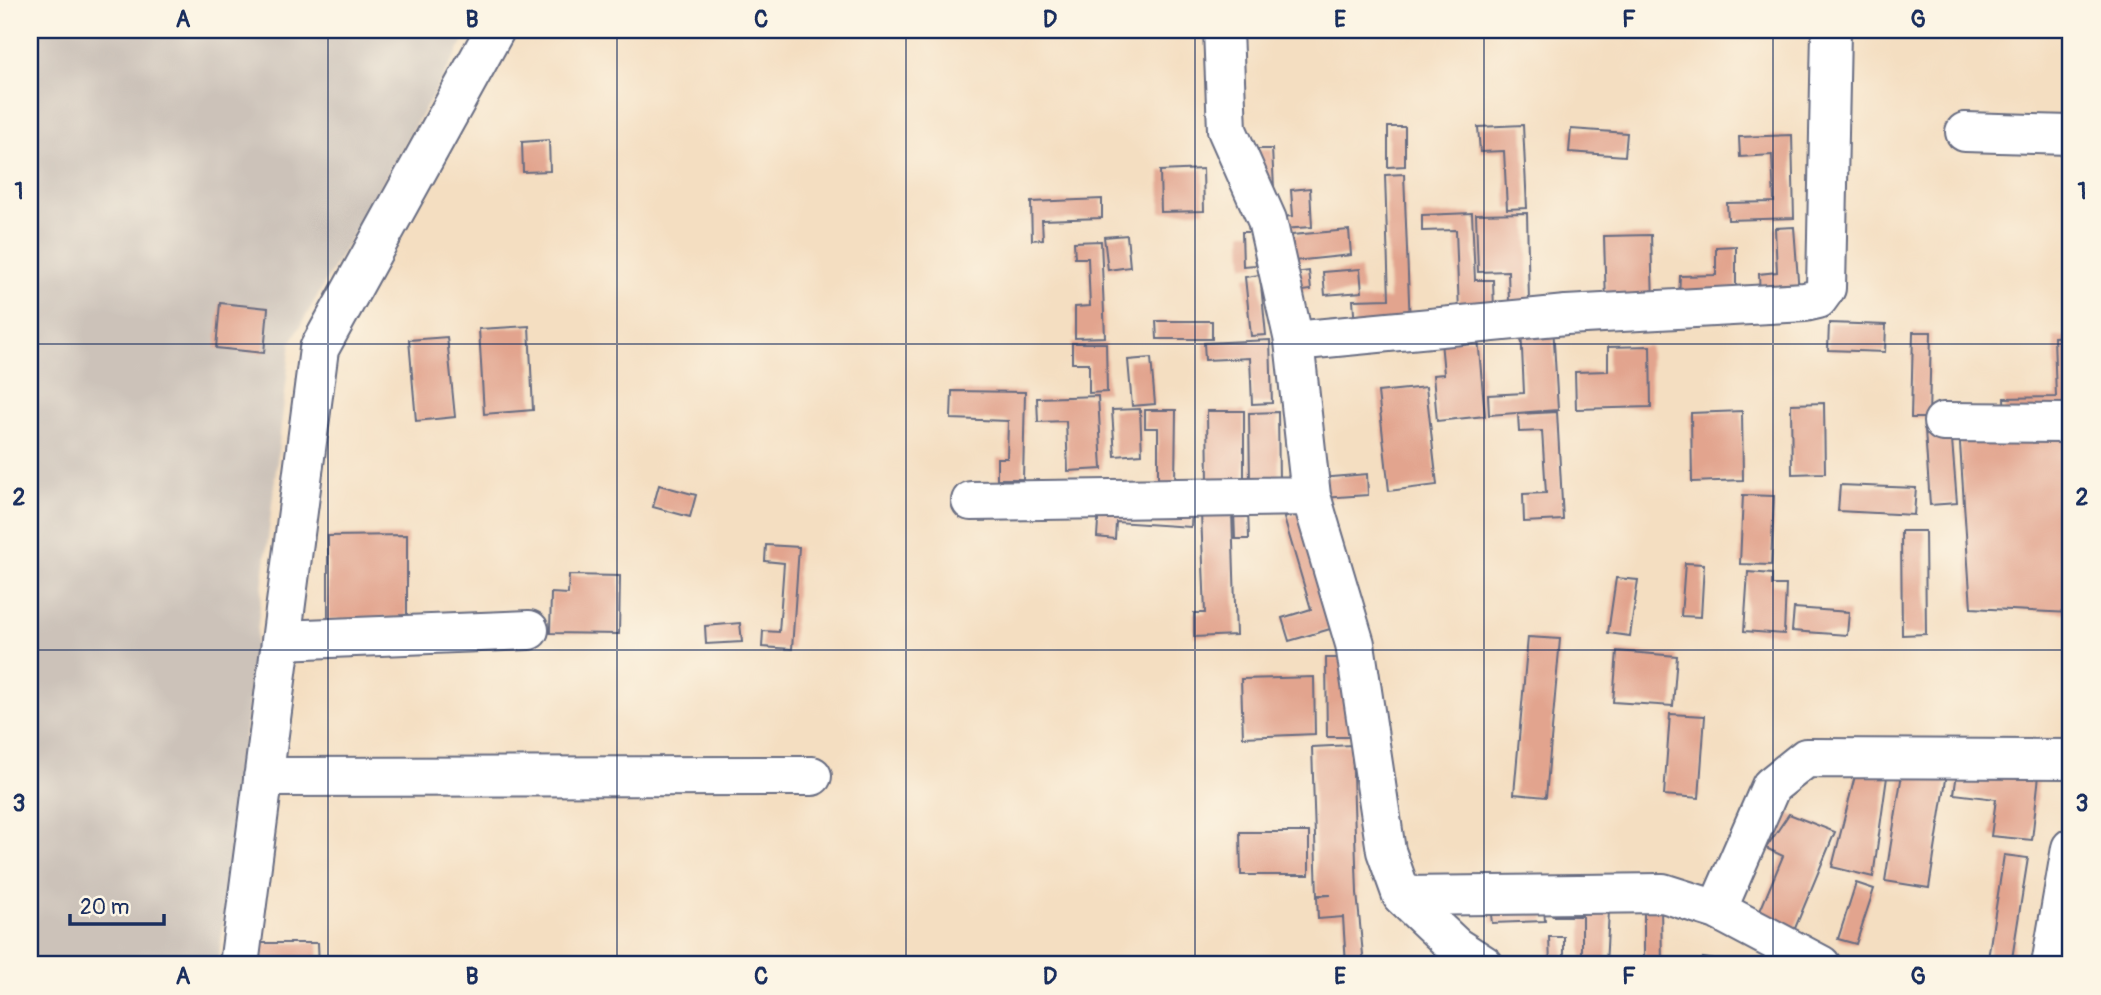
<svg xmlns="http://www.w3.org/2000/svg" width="2101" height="995" font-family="Pangolin,sans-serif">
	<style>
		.industrial { fill: #ccc2b9 }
		.building { fill: #e2a48e }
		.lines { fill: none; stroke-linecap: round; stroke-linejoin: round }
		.minor-casing { stroke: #676c81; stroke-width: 42 }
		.minor { stroke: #fff; stroke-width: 38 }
		.grid { fill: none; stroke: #1b2f5e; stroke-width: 2; stroke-opacity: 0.55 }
		.neatline { fill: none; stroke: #1b2f5e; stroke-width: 2.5 }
		.grid-label { font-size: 23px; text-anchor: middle; font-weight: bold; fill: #1b2f5e }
	</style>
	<rect width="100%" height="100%" fill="#fcf5e5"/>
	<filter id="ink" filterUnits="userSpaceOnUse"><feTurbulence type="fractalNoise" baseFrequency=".0143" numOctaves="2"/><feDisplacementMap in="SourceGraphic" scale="14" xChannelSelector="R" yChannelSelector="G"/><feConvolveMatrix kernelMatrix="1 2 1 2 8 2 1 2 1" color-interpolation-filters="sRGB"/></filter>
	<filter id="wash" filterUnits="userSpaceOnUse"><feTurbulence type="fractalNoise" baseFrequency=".00686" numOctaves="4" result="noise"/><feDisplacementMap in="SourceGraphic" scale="28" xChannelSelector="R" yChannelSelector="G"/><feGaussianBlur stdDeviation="1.57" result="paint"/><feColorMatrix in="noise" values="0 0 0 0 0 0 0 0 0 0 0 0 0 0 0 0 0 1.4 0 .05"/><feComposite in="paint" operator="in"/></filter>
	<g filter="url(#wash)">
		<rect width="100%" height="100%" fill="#f4dec1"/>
		<path class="industrial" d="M30,30H470L291,342L218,965H30Z"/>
		<g id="blocks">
			<path class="building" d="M1523,125L1527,208L1507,209L1504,151L1480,152L1478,127Z
				M1388,127H1405V166L1388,167Z
				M1571,129L1627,133L1625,156L1569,152Z
				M1792,135L1794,218L1728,220L1727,203L1774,202L1772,155L1740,157L1739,137Z
				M549,140L550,171L523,172L522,142Z
				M1256,149H1272L1274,188H1258Z
				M1203,169L1204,211L1161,212L1160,171Z
				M1404,174L1410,325L1355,327L1353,300L1389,299L1385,175Z
				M1310,188L1312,227L1280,229L1279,217L1293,216L1291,190Z
				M1102,199V218L1042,220L1043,239L1032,240L1031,202Z
				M1472,213L1475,280H1493L1494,311L1459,312L1456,230L1422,231V215Z
				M1527,213L1529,302L1509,303L1508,271L1478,272L1476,214Z
				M1794,227L1799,293L1760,296L1759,274L1777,272L1775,228Z
				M1349,230L1351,255L1294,261L1292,235Z
				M1242,232H1254L1256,265L1243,266Z
				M1127,235L1130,267L1108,270L1104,237Z
				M1651,235L1653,303L1606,304L1604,236Z
				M1101,241L1105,337L1075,338V307L1090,306L1088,258H1075L1074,242Z
				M1736,246V299H1679L1680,276L1716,275V247Z
				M1360,269L1362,292L1325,295L1323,272Z
				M1309,271L1311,290L1288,293L1285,274Z
				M1260,275L1266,335L1251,336L1245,277Z
				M220,303L268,308L264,353L216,348Z
				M1156,321H1212V339H1157Z
				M1829,323L1886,325L1885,352L1828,350Z
				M1553,325L1558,410L1489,415L1488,395L1524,393L1521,327Z
				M529,326L533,410L484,414L479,329Z
				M1913,332H1931L1929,418H1911Z
				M2071,336V417L2005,419L2004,398L2056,397L2054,337Z
				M447,337L455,417L416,421L409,340Z
				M1478,338L1485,416L1437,421L1433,375L1444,374L1441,341Z
				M1270,340L1272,403L1252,404L1250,358L1205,360L1204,343Z
				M1072,343H1106L1107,392L1089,393V363H1072Z
				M1650,346L1651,407L1576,409L1575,372L1608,371V347Z
				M1151,358L1155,404L1132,406L1128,360Z
				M1426,387L1437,485L1389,491L1378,392Z
				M952,391L1025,392L1023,479H997V458H1007L1008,421L951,419Z
				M1098,396L1102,469L1068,471L1066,421L1038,422L1037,398Z
				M1824,403L1825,473L1792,474L1791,404Z
				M1140,409L1142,454L1115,456L1112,410Z
				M1145,410H1176L1175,484H1158V428H1145Z
				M1207,411H1244V483H1208Z
				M1742,411L1743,480L1692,482L1691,413Z
				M1278,412L1279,481L1250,482L1249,413Z
				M1557,412L1563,520L1524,522L1523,494L1546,493L1542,431L1519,432L1518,414Z
				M1951,428L1957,503L1930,505L1925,430Z
				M1959,429L2071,432V613L1971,608Z
				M1367,474L1368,495L1322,498L1320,478Z
				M659,485L696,495L690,517L653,507Z
				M1840,485L1916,488L1914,515L1838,511Z
				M1743,495L1774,496L1771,565L1740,564Z
				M1099,505L1192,511L1191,527L1116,522L1115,539L1097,537Z
				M1248,509L1249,539H1235L1234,510Z
				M1232,512L1236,635L1194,637V613H1205L1201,513Z
				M1303,512L1337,627L1289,641L1282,618L1311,609L1284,518Z
				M1901,531H1925L1926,634L1902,635Z
				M407,535V618L328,619V536Z
				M766,545L799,547L792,649L762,647L763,631L779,632L784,563L765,561Z
				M1685,563L1704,564L1701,617L1681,616Z
				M1748,572L1772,574V585H1786L1784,634L1744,631Z
				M569,575L620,576L619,634L550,633L551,593L568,594Z
				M1616,578L1638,580L1630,636L1608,633Z
				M1794,608L1849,612L1847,635L1792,631Z
				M740,623L742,642L706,644L705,626Z
				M1528,637L1560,639L1546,797L1514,794Z
				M1617,651L1677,656L1673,706L1613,702Z
				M1326,658H1348L1349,737H1327Z
				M1314,677L1315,734L1243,737L1241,679Z
				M1670,714L1705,716L1699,798L1664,795Z
				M1352,745L1357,893L1364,965H1346L1343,917L1318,919L1317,896L1331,895H1317L1312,747Z
				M1958,766L2039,775L2032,840L1991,836L1996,799L1954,794Z
				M1903,767L1947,773L1929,888L1885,881Z
				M1857,768L1888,770L1873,877L1832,867Z
				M1789,814L1835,832L1791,938L1755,923L1783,856L1766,848Z
				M1240,832H1309V875H1241Z
				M2004,855L2028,858L2011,965H1987Z
				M1856,883L1874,889L1856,944L1838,939Z
				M1661,906L1662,965H1644V908Z
				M1544,909L1545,921L1492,923L1491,915Z
				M1556,909L1609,911L1606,965H1582V916H1553Z
				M1549,937H1564V965H1550Z
				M260,943H318L319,965H260Z
				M1703,958L1728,962L1727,965H1701Z"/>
		</g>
	</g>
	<g filter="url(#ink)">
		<use href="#blocks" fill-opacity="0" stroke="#676c81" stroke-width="2"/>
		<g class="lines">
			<defs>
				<path id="minor" d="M1223,30L1227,130L1267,220L1294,341L1311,496L1355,644L1386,851L1402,896L1456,947L1484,965
					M1965,132L2071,135
					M1294,341L1566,315L1805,302L1818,299L1826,288L1831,30
					M1943,422L2071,423
					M971,501L1311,496
					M281,640L529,630
					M263,777L812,776
					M1402,896L1663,893L1717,910L1821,965
					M1717,910L1771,786L1806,758L2071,759
					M239,965L319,349L495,30
					M2051,965L2071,848"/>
			</defs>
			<use href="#minor" class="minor-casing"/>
			<use href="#minor" class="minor"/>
		</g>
	</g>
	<path class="grid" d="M328,30V965M617,30V965M906,30V965M1195,30V965M1484,30V965M1773,30V965M30,344H2071M30,650H2071"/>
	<rect width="2101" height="995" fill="none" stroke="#fcf5e5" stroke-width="77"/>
	<path d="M70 914v10h94v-10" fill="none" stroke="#1b2f5e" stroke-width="3.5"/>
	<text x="80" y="914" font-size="21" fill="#1b2f5e" stroke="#fcf5e5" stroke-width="5" paint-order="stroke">20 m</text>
	<rect x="38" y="38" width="2024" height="918" class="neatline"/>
	<g class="grid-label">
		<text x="183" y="27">A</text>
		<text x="472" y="27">B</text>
		<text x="761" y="27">C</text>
		<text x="1050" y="27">D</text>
		<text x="1340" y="27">E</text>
		<text x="1629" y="27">F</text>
		<text x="1918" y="27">G</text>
		<text x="19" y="199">1</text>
		<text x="2082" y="199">1</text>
		<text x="19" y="505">2</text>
		<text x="2082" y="505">2</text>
		<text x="19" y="811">3</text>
		<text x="2082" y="811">3</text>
		<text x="183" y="984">A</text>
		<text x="472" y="984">B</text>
		<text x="761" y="984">C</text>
		<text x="1050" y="984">D</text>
		<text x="1340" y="984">E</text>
		<text x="1629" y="984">F</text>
		<text x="1918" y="984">G</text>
	</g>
</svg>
